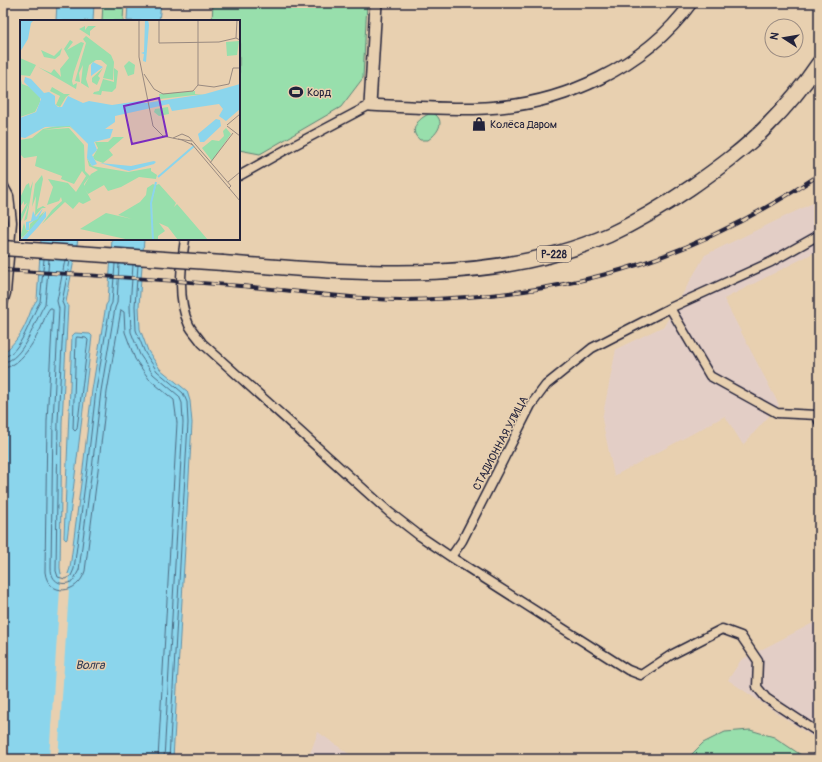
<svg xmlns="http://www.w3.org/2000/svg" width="822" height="762" font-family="Pangolin,sans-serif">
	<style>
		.built { fill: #e3cec6 }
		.green { fill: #98dfac; stroke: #5d8074 }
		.water { fill: #8bd5ec; stroke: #618da5 }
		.pier { fill: #e8d0b0 }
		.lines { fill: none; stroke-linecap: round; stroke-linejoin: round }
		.shore { stroke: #4c6a82; stroke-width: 1 }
		.street-casing { stroke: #22223b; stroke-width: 11 }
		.secondary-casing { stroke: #22223b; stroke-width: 14 }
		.highway-casing { stroke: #22223b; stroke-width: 17 }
		.street { stroke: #e8d0b0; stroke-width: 8 }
		.secondary { stroke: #e8d0b0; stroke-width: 11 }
		.highway { stroke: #e8d0b0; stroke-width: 14 }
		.rail-casing { stroke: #22223b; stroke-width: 4 }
		.rail { stroke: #e8d0b0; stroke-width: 2.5; stroke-dasharray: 8; stroke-linecap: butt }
		.highway-bridge-casing { stroke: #22223b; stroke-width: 17; stroke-linecap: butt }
		.highway-bridge { stroke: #e8d0b0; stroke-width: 14 }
		.labels { text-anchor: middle; stroke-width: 3; stroke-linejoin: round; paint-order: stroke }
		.shield { fill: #e8d0b0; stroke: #5d565e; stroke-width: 1 }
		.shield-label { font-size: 10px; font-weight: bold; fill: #22223b }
		.poi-label { font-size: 11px; fill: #22223b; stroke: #e8d0b0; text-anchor: start }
		.street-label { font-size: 11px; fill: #22223b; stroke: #e8d0b0 }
		.water-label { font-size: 12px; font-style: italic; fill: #323d56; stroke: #e8d0b0 }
		.inset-river { fill: none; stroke: #8bd5ec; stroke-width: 2 }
		.inset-road { fill: none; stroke: #998a81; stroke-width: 1 }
		.view { fill: #7b2cbf; fill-opacity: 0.15; stroke: #7b2cbf; stroke-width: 2 }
		.inset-edge { fill: none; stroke: #22223b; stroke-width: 2 }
	</style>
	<rect width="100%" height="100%" fill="#e8d0b0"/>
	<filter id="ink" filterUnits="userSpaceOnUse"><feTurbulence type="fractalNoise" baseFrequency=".025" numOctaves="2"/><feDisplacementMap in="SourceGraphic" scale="8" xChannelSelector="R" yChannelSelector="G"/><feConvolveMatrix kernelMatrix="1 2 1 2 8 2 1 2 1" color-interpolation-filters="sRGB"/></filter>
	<g filter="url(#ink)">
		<path class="built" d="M819,200V250L724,299L779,405L743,445L725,416L614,476L602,419L616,349L664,326L705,255Z
			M819,620V741L728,680L741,660Z
			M318,732L356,759H308Z"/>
		<path class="green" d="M103,3H124L123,21H102Z
			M213,3H367L363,78L341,107L260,154L239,150V21H212Z
			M433,113C447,121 437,134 428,140H420C406,130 421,115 433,113Z
			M750,730L774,737L807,759H687L703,743L725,732Z"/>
		<path class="water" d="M57,3H94L93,21H56Z
			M128,3H161L159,21H127Z
			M41,239H78L66,302L68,305L62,422L60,568L61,574L65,575L68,574L70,568L83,468L92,390L106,305L108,302L112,239H144L139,306L140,329L148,351L160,369L187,391L190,401L192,423L173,759H3V354C13,344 20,337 26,323C30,315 31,307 37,300Z
			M75,333L90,334L92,336L69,524L67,539L66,540L64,538L72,336Z"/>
		<path class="pier" d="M61,574H70L58,759H49Z"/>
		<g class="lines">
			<path class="shore" d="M65,260L57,301L59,309L53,421L51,568C51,582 62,587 73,581L79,570L92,469L101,391L115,308L117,303L119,264
				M70,261L62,302L64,307L58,421L56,571L58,577L65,579L71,576L74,569L87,469L96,390L110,307L112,303L115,264
				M133,265L130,306L131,332L140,355L153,374L179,396L182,403L183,423L164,759
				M138,265L135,306L136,330L145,353L157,371L183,393L187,402L188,423L169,759
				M77,337L86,338L88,340L77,429L75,431L73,429L76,339Z
				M3,357C21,355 31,315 40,302L44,259
				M3,362C24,361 35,319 45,304L49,259
				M3,368C20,367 34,342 41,328C44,321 45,314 50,308H52L53,310L47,421L45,572C48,597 78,595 85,571L98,470L107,392L121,310L124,312L125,332L135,359L149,379L174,400L177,423L158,759"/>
			<defs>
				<path id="street" d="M239,176L287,149L370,105
					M3,185L9,196L12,222L6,293L3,303
					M185,239C181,266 177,300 189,325C192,331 198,337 202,343L389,512L420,536L451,557L628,670L641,675L671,655L722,629L741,636L758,661L757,687L766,698L819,733
					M670,308L710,376L777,413L817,415L819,421
					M451,557L462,541L531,405L546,385L592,348L670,308L771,262L819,235"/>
				<path id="secondary" d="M376,3L370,105C408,107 446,110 485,108C562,105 645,67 691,3"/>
				<path id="highway" d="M223,263C351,272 488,288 609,235C637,222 665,205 690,188C717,169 745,149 768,125C787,106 804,85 819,63"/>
			</defs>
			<use href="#street" class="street-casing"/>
			<use href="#secondary" class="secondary-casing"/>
			<use href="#highway" class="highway-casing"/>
			<use href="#street" class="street"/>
			<use href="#secondary" class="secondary"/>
			<use href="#highway" class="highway"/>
			<defs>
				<path id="rail" d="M3,270C82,275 161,279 240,286C293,290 346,299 400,300C427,300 454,298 480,296C608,285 712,246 819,175"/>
			</defs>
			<use href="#rail" class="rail-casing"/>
			<use href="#rail" class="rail"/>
			<defs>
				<path id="highway-bridge" d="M3,248L223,263"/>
			</defs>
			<use href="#highway-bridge" class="highway-bridge-casing"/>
			<use href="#highway-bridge" class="highway-bridge"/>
		</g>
	</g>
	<defs>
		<symbol id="stadium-bare" viewBox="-9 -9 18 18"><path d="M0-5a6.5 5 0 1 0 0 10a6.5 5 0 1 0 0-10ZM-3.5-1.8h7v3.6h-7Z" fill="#22223b" stroke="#e8d0b0" stroke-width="2.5" paint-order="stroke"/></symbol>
		<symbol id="shop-bare" viewBox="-9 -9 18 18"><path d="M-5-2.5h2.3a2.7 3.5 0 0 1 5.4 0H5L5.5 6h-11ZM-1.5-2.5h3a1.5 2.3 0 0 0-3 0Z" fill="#22223b" stroke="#e8d0b0" stroke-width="2.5" paint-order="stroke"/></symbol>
	</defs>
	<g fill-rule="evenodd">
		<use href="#stadium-bare" x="286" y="82" width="20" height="20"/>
		<use href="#shop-bare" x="469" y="114" width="20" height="20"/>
	</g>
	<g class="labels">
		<rect class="shield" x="537" y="246" width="34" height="16" rx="3"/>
		<g class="shield-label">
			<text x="554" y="258">Р-228</text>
		</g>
		<g class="poi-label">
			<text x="307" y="96">Корд</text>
			<text x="490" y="128">Колёса Даром</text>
		</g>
		<g class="street-label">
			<text transform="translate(500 443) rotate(-62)" y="4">СТАДИОННАЯ УЛИЦА</text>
		</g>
		<g class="water-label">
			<text x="90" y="669">Волга</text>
		</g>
	</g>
	<g transform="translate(20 20)">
		<rect width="220" height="220" fill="#e8d0b0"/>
		<path d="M65,6V10L68,6H76L70,11V16L59,9ZM66,16L91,35L94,42L93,60L83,58L87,45L81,40H76L69,45L66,59L69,68L61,63L63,45L59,53L60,62L55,61L66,23L63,19ZM50,20L53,22L47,30L61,22L64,23L54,52L52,61L53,65L57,63L56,69L18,47L31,53L34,49L41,57L40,49L49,38L44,29ZM219,21L217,35L207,36L206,22ZM42,28L40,35L35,39L24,37L21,30L34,36ZM0,38L16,45L10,56L0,55L2,64L10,67L20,77V82L15,92L0,97ZM109,41L115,45L114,54L108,56L104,46ZM83,48L78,56L80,58L77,65L72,62V58ZM94,48L98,51L96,68L92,72L82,71L81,75L73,74L74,72L79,71L83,59L94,62ZM32,67L44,74H50L46,77L40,87L36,85L40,76L30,71ZM175,71V74H183L140,79L139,74ZM148,87L149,94L139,96L134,92L135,89ZM37,106H50L55,111L50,107H46L22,110L49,108L64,125L65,151L70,156L64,164V166L71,154L78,150L69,146L67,138L72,146L108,152L131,148V151L137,155L136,159L119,157L101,167L88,171L84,165L68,174L65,169L71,180L63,184L59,182L53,189L45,182L22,204L32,190L42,181L41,177L39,181L27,185L33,167L28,159L48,163L56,172L66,156L62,151L54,164L41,159L42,156L15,146L17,136L4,138L1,135L0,120L12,118L23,109ZM206,108L211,114L192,141L182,128L192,120L199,121L204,116L203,111ZM93,117H104L89,130L93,135L83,143L75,140L73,137L78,128L75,122H88ZM22,155L23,159L17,189L23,186L26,188H22L15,196L16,176L12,187L13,178L15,164ZM13,161L7,199L4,201L9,183L0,204V196L7,183L4,185V181L0,187V178L6,165L9,163L10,169ZM133,164L135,165L131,181L132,220H110L60,209L86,193L112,199L98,195L120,182L126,175L127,168ZM139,164L156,183L154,187L157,184L188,220H158L148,207L139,203L145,211L138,216V220H133L132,181L136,165ZM25,191L17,203L0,220L3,216L0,218L4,203L6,210L9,211L10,204Z" fill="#98dfac"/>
		<path d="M0,0H14L11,3L8,19L0,32ZM125,0H128L129,5L126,42L123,41L124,34L121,33L124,32ZM73,42L83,47L71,56V45ZM5,57L11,59L24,73L29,72L35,76V84L38,87H42L48,76L63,83L69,81L92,85L119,81L126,83L185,74L220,64V89L206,101L199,96L203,89L199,84L152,91L149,84L95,96V102L85,109H93L90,118L74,122L77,130L72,135L77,144L72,146L67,138L68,124L50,106L25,107L5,118L0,117V98L16,92L21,79L4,62ZM196,99L200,100L201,106L184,122H180L178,114ZM134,141L136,142L134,144L109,151L80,143L111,146ZM23,188L18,199L9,203V210H6V202L11,201L13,191L16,197ZM26,191V197L18,207L6,220H1Z" fill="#8bd5ec"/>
		<path class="inset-river" d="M138,157L174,126M133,220L131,183L136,162"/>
		<path class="inset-road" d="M119,0V37L133,106L143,116L162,120L173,125M139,0V23L199,22L216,18L220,20M178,0V65M216,18L217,0M124,54L134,69L143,74L173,71L178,65M178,65L194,67L209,64L213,48H220M207,105L220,94M207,106L220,116M153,118L162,114L169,117L211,166L209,168M158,119L172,121M171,123L220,181M190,143L213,113M208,162L220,152"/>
		<path class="view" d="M139,78L147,116L112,124L104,86Z"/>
		<rect width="220" height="220" class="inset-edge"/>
	</g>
	<rect width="822" height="762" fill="none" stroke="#e8d0b0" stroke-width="16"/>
	<rect x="8" y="8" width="806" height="746" fill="none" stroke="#22223b" stroke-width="1.5" filter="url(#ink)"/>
	<g transform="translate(784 38) rotate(282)"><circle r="19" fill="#e8d0b0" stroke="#998a81"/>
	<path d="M0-3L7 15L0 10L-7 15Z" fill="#22223b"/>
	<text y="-6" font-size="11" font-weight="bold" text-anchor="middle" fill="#22223b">N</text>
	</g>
</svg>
